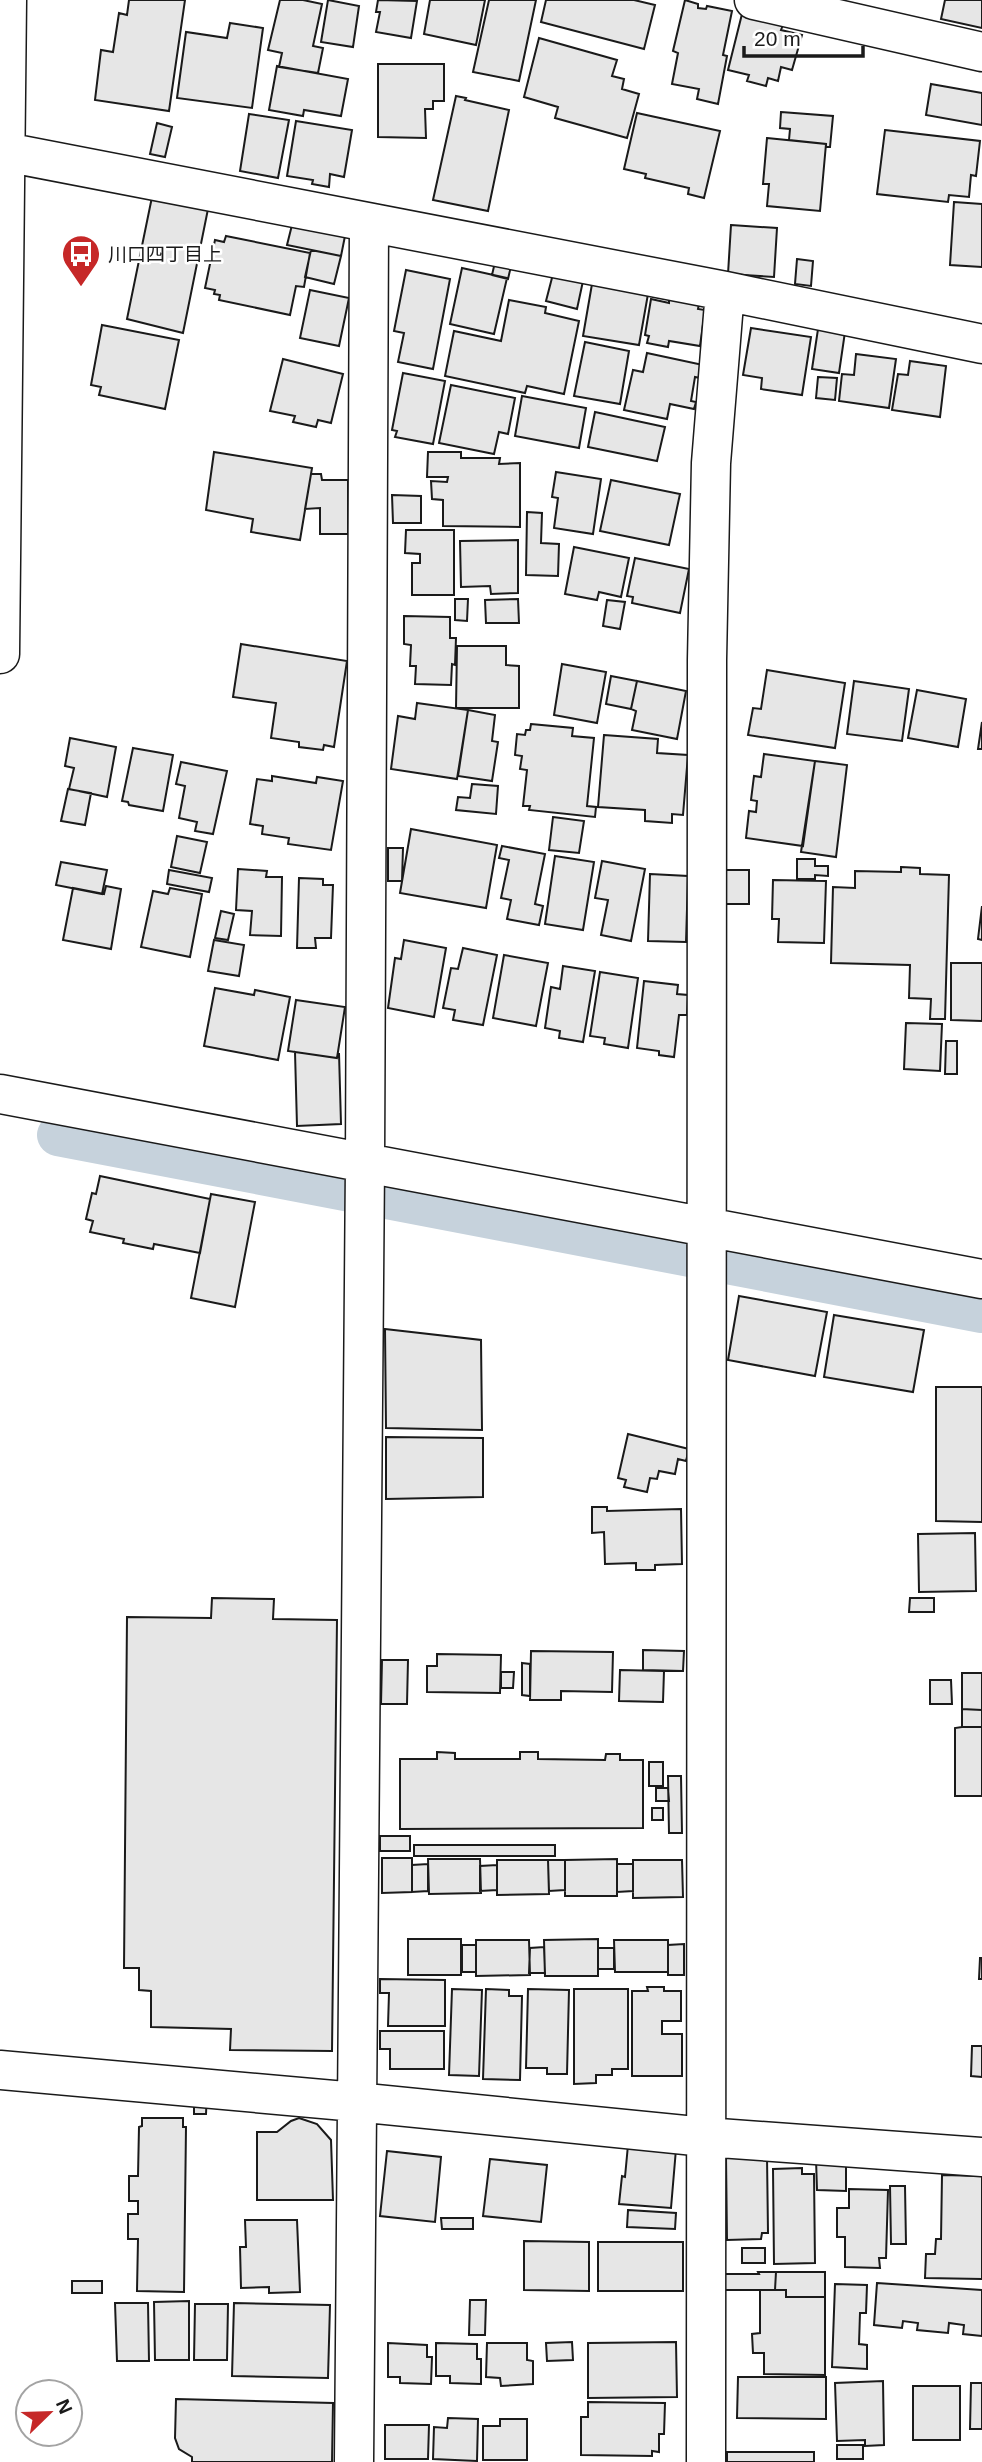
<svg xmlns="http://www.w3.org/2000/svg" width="982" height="2462" font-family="Arial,'Noto Sans JP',sans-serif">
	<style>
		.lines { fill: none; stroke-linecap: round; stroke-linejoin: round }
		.canal { stroke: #c6d2dc; stroke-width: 42 }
		.building { fill: #e6e6e6; stroke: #1a1a1a; stroke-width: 2 }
		.minor-casing { stroke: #1a1a1a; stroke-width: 41 }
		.minor { stroke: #fff; stroke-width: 38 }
		.labels { text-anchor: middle; stroke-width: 5; stroke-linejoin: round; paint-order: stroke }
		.poi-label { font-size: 19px; fill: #1a1a1a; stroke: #fff; text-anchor: start }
	</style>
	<rect width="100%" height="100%" fill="#fff"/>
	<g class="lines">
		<path class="canal" d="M58,1135L982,1312"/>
	</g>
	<path class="building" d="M129,0H185L169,111L95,100L101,50L113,52L119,13L127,15Z
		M280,0H303L322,4L313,46L323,48L318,73L279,67L282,53L268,50Z
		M328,0L359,6L353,47L321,42Z
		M378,0L417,1L411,38L376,32L380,12H376Z
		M430,0H485L476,45L424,34Z
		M489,0H536L519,81L473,72Z
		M546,0H634L655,5L644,49L541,22Z
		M685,0L698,4V8L706,9L707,6L732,11L723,55L727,56L718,104L697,99L699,89L672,84L678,53L673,51Z
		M945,0H982V28L941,19Z
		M742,14L783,25L781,30L802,35L792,70L781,67L778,81L768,78L766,86L747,81L749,75L728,70Z
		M230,23L263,28L252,108L177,98L186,32L227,38Z
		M539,38L617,60L612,76L624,79L622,89L639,94L627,138L555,118L558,107L524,97Z
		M378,64H444V101H433V109H425L426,138L378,137Z
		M277,66L348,79L341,116L304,110L303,116L269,110Z
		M931,84L982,93V125L926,115Z
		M456,96L466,98L465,100L509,110L488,211L433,200Z
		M781,112L833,116L830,147H826V144L789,140L790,129L780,128Z
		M637,113L720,131L704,198L688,194L689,188L645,178L646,174L624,169Z
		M249,114L289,120L278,178L240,171Z
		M296,121L352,130L344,177L330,174L329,187L312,184L313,180L287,176Z
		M157,123L172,127L165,157L150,154Z
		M885,130L980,141L976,176L971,175L969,197L949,195L948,202L877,194Z
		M767,138L826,144L820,211L767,206L769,184H763Z
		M152,197L208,209L183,333L127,319Z
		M954,202L982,204V267L950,265Z
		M292,225L345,236L341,256L287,245Z
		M731,225L777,228L774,277L728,274Z
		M226,236L310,253L304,287L296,286L290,315L219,300L220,295L214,294L215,290L205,288L215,240L224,242Z
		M311,250L341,256L334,284L305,277Z
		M797,259L813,261L811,286L795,284Z
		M495,262L511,266L508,279L492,275Z
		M462,268L507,278L494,334L450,324Z
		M406,270L450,279L433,369L398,362L404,333L394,331Z
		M553,274L583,281L577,309L546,301Z
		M592,284L648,294L639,345L583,336Z
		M310,290L349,298L339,346L300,338Z
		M651,299L669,303V299L699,304L698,309L705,310L700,346L669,341L668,347L647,343L649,336L645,335Z
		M509,300L546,307L545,313L579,321L564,394L527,386L525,393L445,376L454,331L501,341Z
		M102,325L179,340L165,409L99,395L101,387L91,385Z
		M751,328L811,337L802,395L761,389L762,378L743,375Z
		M818,329L845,332L839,373L812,369Z
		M585,342L629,351L620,404L574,396Z
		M647,353L703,365L700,378L695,377L691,401L696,402L694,409L670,404L667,419L624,410L633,370L643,372Z
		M856,354L896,359L889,408L839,401L842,374L854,375Z
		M283,359L343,374L331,423L318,420L316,427L293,422L295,416L270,411Z
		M910,361L946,366L940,417L892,410L898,374L908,375Z
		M403,373L445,381L433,444L395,437L397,431L392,430Z
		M818,377L837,378L835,400L816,398Z
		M451,385L515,398L508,434L499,432L494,454L439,443Z
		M522,396L586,408L579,448L515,436Z
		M595,412L665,427L657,461L588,447Z
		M214,452L312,468L300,540L251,532L253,519L206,510Z
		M428,452H461V458H500L499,464L520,463V527L443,526V500L432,499L431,481L447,482L448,477H427Z
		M556,472L601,479L593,534L554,528L558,498L552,497Z
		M311,474H321L322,480H348V534H320V508L305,509Z
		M611,480L680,494L669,545L600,531Z
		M392,495L421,496V523H393Z
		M527,512L542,513L541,543L559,544L558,576L526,575Z
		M406,530H454V595H412V563H420V554L405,553Z
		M518,540V593L491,594L490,586L461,587L460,541Z
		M574,547L629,558L621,597L599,592L597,600L565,594Z
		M635,558L689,569L680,613L632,603L633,597L627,596Z
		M455,599H468L467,621L455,620Z
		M518,599L519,623H486L485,600Z
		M607,600L625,602L620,629L603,626Z
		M404,616L450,617V638H456L455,665L452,664L451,685L415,684L416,666H410L411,645L404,644Z
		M241,644L347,661L334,747L324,745L323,750L299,747V742L271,738L276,703L233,697Z
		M457,646H506V665L519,666V708H456Z
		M562,664L606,672L597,723L554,715Z
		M767,670L845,683L835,748L748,735L753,708L761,709Z
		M611,676L637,681L631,709L606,704Z
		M637,681L686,691L677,739L632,730L636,711L631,709Z
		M854,681L909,689L902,741L847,734Z
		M917,690L966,699L958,747L908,738Z
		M417,703L468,710L457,779L391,769L398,716L415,719Z
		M468,710L495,715L492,741L498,742L492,781L458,776Z
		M982,722V749H978Z
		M531,724L573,728L572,736L594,738L587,806L596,807L595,817L529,810L530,806H523L527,770L520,769L522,756L515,755L517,734L525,735L526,730H530Z
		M604,735L658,739L657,753L688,755L683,815L672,814V823L645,821V810L598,807Z
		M70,738L116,747L107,797L69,789L74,768L65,766Z
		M133,748L173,755L163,811L129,805L128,802L122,801Z
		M764,754L815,761L803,846L746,838L749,811L756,812L757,801L751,800L754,776L761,777Z
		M815,761L847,765L836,857L801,852Z
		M181,762L227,771L213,834L195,831L197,822L179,818L185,786L176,784Z
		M272,776L316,783L317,777L343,781L331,850L288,844L289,838L262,834L263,826L250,824L257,779L272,781Z
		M472,784L498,786L496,814L456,810L458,797L470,798Z
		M68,789L91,793L85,825L61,821Z
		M553,817L584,821L579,853L549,850Z
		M411,829L497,845L486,908L400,893Z
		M177,836L207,842L200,873L171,867Z
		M502,846L545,854L535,904L543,906L539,925L507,919L511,900L501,898L509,860L499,858Z
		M388,848H403L402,881H388Z
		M555,856L594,862L583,930L545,924Z
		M797,859H815V866H828V876L815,875V879H797Z
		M602,861L645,869L631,941L601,935L608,900L595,898Z
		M61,862L107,870L102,894L56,885Z
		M901,867L920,868V874L949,875L945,1019H930L931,999L909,998L910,965L831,963L833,887L855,888V871L901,872Z
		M238,869L267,871L266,877H282L281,936L250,935L252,911L236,910Z
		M169,870L212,878L209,892L167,884Z
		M725,870H749V904H724Z
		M650,874L688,876L686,942L648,941Z
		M299,878L323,879V885H333L331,938H315L316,948H297Z
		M773,880L826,881L824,943L778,942L779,919H772Z
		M106,886L121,889L111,949L63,940L73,888L104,894Z
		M170,888L202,894L190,957L141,947L153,891L168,894Z
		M982,906V940L978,939Z
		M221,911L234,914L228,940L215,938Z
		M214,940L244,945L239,976L208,971Z
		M404,940L446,948L434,1017L388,1008L395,958L401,959Z
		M463,948L497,955L483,1025L453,1020L455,1010L443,1008L451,968L458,969Z
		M504,955L548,963L536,1026L493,1018Z
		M951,963H982V1021L951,1020Z
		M563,966L595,971L583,1042L559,1038L560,1031L545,1028L551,987L560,989Z
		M600,972L638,978L628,1048L604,1044L605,1038L590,1036Z
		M644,981L678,985L677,994L688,995L687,1015H679L674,1057L659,1055V1051L637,1048Z
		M215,988L254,995L255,990L290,997L278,1060L204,1046Z
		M296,1000L345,1007L337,1058L288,1051Z
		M906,1023L942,1024L940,1071L904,1069Z
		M946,1041H957V1074H945Z
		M295,1052L337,1058L339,1053L341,1124L297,1126Z
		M100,1176L210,1199L200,1253L154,1244L153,1249L123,1243L124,1239L90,1232L93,1221L86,1219L92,1193L96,1194Z
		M211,1194L255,1202L235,1307L191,1298Z
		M739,1296L827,1312L815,1376L728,1360Z
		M834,1315L924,1330L913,1392L824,1377Z
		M385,1329L481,1340L482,1430L386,1428Z
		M936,1387H982V1522L936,1521Z
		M628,1434L689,1449L686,1461L678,1459L675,1474L659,1471L657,1479L650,1478L647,1492L624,1487L626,1480L618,1478Z
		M386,1437L483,1438V1497L386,1499Z
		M592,1507H607V1511L681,1509L682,1564L655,1565V1570H636V1563L605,1564L604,1532L592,1533Z
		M975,1533L976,1591L919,1592L918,1534Z
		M212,1598L274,1599L273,1619L337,1620L332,2051L230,2050L231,2029L151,2027V1991L139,1990V1968H124L127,1617L211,1618Z
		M910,1598H934V1612H909Z
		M643,1650L684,1651L683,1671L643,1670Z
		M531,1651L613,1652L612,1692L561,1691V1700H530Z
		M437,1654L501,1655L500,1693L427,1692V1666H437Z
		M382,1660H408L407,1704H381Z
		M522,1663L530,1664V1696L522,1695Z
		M620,1670L664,1671L663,1702L619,1701Z
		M501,1672H514L513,1688H501Z
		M962,1673H982V1710L962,1709Z
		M930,1680H951L952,1704H930Z
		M962,1709L982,1710V1727H962Z
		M962,1727H982V1796H955V1728Z
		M437,1752L455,1753V1759H520V1752H538V1759L605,1760L606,1754H620V1760H643V1828L400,1829V1759H437Z
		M649,1762H663V1786H649Z
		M668,1776H681L682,1833H669Z
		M656,1788H668L669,1801H656Z
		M652,1808H663V1820H652Z
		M380,1836H410V1851H380Z
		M414,1845H555V1856H414Z
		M382,1858H412V1892L382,1893Z
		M428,1859H480L481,1893L429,1894Z
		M617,1859V1896H565V1860Z
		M497,1860H548L549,1894L497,1895Z
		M548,1860H565V1890L549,1891Z
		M633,1860H682L683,1897L633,1898Z
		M428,1864V1891L412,1892V1865Z
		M617,1864H633V1891L617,1892Z
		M497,1865V1890L480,1891V1866Z
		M408,1939H461V1975H408Z
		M598,1939V1976H545L544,1940Z
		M476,1940H529L530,1975L476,1976Z
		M614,1940H668V1972H615Z
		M684,1944V1975H668V1945Z
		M462,1945H476V1972H462Z
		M544,1947L545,1973H529L530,1948Z
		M598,1948H614V1969H598Z
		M980,1958H982V1979H979Z
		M380,1979L445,1980V2026H388L389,1993H380Z
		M647,1987H664V1991H681V2021H662V2034H682V2076H632V1991H648Z
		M452,1989L482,1990L479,2076L449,2075Z
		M486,1989L509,1990V1996H522L520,2080L483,2079Z
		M528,1989L569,1990L567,2074H547V2068H526Z
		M574,1989H628V2069H612V2075H596V2083L574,2084Z
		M380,2031H444V2069H390V2049H380Z
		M972,2046H982V2077L971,2076Z
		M194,2092H207L206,2114H194Z
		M142,2118H183V2127H186L184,2292L137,2291L138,2239H128V2214H138V2201H129V2176H138L139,2127L142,2126Z
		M299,2118L317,2124L331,2140L333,2200H257V2132H277L291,2121Z
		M628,2145L676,2149L671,2208L619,2204L622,2176L625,2177Z
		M387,2151L441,2157L435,2222L380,2216Z
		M767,2156L768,2233H762L761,2239L727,2240L726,2157Z
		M846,2158V2191L817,2190L816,2159Z
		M490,2159L547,2165L541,2222L483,2216Z
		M802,2168V2174H814L815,2263L774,2264L773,2169Z
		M942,2175L982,2176V2279L925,2278L926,2254H935L936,2239H941Z
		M890,2186H905L906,2244H891Z
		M849,2189L888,2190L886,2258H879L880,2268L845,2267V2237H837V2208H849Z
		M628,2210L676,2213L675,2229L627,2227Z
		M441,2218H473V2229H442Z
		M245,2220H297L300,2292L269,2293V2287L241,2288L240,2247H246Z
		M524,2241L589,2242V2291L524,2290Z
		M598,2242H683V2291H598Z
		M742,2248H765V2263H742Z
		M758,2272H776L775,2290H722V2274H759Z
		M776,2272H825V2297H786V2290H775Z
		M72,2281H102V2293H72Z
		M877,2283L982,2290V2336L963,2334L964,2325L949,2323L948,2333L917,2330L918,2323L903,2321L902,2328L874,2325Z
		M835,2284L867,2285L866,2313H860L859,2344L867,2345V2369L832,2367Z
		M760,2290H786V2297H825V2375L764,2374V2353H753L752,2334L760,2333Z
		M470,2300H486L485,2335H469Z
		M189,2301V2360H155L154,2302Z
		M115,2303H148L149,2361H117Z
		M234,2303L330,2305L328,2378L232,2376Z
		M195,2304H228L227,2360H194Z
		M572,2342L573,2360L547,2361L546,2343Z
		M676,2342L677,2397L588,2398V2343Z
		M388,2343L427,2345V2357H432L431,2384L400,2383V2377H388Z
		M436,2343L477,2344V2359H481V2384L450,2383V2376H436Z
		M487,2343H527V2360L533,2361V2384L501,2386L500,2378L486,2377Z
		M738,2377H826V2419L737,2418Z
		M883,2381L884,2445L865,2446V2440L837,2441L835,2383Z
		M971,2383H982V2429H970Z
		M913,2386H960V2440H913Z
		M176,2399L333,2403L332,2462H192V2457L179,2449L175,2438Z
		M588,2402L665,2403L664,2434H659V2452L652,2451V2456L581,2455V2417H588Z
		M448,2418L478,2419L477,2461L433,2459L434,2427L447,2428Z
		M500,2419H527V2460H483V2426H500Z
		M385,2425H429L428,2459H385Z
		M837,2445H863V2459H837Z
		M727,2452H814V2462H727Z"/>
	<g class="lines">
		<defs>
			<path id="minor" d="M754,0L982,52
				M0,151L725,291L982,344
				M0,654L7,0
				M0,1094C327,1157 655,1215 982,1279
				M0,2070L356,2102L705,2137L982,2157
				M354,2462L365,1164L369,223
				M706,2462L707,660L711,463L725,291"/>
		</defs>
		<use href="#minor" class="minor-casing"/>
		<use href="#minor" class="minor"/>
	</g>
	<defs>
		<symbol id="bus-pin" viewBox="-11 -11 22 30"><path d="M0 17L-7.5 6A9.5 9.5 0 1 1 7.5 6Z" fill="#c62828" stroke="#fff"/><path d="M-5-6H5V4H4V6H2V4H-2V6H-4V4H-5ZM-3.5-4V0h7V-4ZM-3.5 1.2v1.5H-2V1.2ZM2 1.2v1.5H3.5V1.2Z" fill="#fff"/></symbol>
	</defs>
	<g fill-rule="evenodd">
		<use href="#bus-pin" x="59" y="232" width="44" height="60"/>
	</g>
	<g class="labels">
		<g class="poi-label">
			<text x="108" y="261">川口四丁目上</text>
		</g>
	</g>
	<g transform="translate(49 2413) rotate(67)"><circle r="33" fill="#ffffff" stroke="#a3a3a3" stroke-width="2"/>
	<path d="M0-5L12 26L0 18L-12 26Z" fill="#c62828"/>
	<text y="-10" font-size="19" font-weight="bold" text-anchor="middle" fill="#1a1a1a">N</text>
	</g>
	<path d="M744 46v10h119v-10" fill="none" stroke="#1a1a1a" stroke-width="3.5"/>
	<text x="754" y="46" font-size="21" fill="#1a1a1a" stroke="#ffffff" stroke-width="5" paint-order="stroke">20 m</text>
</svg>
